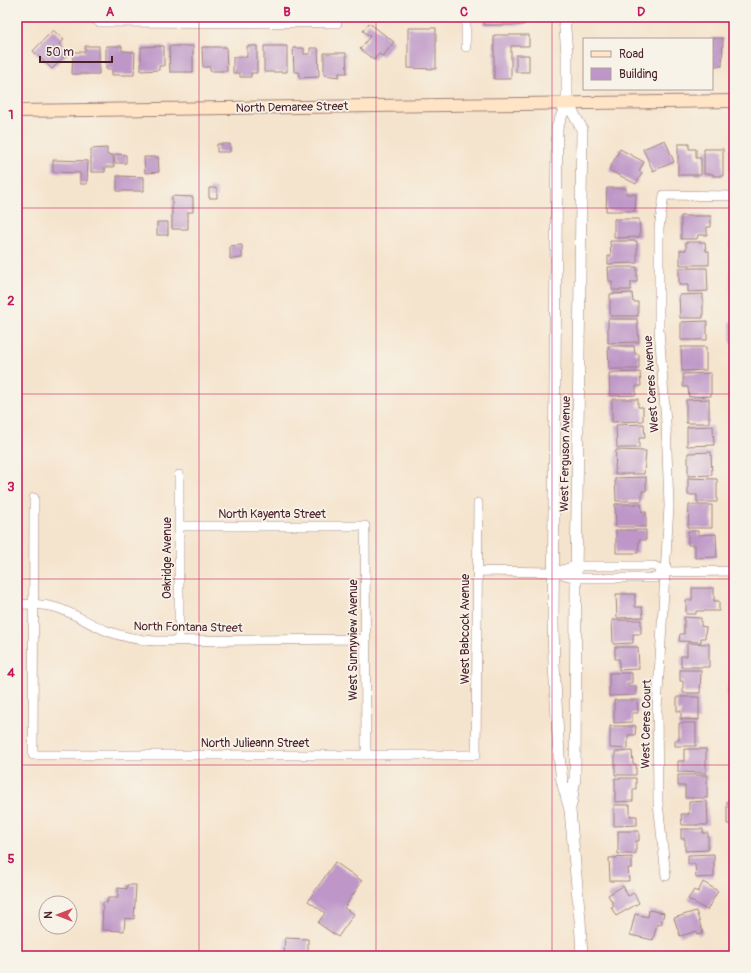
<svg xmlns="http://www.w3.org/2000/svg" width="751" height="973" font-family="Pangolin,sans-serif">
	<style>
		.building { fill: #be97c8 }
		.lines { fill: none; stroke-linecap: round; stroke-linejoin: round }
		.minor-casing { stroke: #a0827c; stroke-width: 10 }
		.tertiary-casing { stroke: #a0827c; stroke-width: 12 }
		.secondary-casing { stroke: #a0827c; stroke-width: 14 }
		.minor { stroke: #fff; stroke-width: 9 }
		.tertiary { stroke: #fff; stroke-width: 11 }
		.secondary { stroke: #ffe4c6; stroke-width: 12 }
		.grid { fill: none; stroke: #c2185b; stroke-width: 1; stroke-opacity: 0.55 }
		.labels { text-anchor: middle; stroke-width: 3.5; stroke-linejoin: round; paint-order: stroke }
		.street-label { font-size: 12px; fill: #4a1f2b; stroke: #f7f3e8 }
		.neatline { fill: none; stroke: #c2185b; stroke-width: 1.5 }
		.grid-label { font-size: 13px; text-anchor: middle; font-weight: bold; fill: #c2185b }
	</style>
	<rect width="100%" height="100%" fill="#f7f3e8"/>
	<filter id="ink" filterUnits="userSpaceOnUse"><feTurbulence type="fractalNoise" baseFrequency=".025" numOctaves="2"/><feDisplacementMap in="SourceGraphic" scale="8" xChannelSelector="R" yChannelSelector="G"/><feConvolveMatrix kernelMatrix="1 2 1 2 8 2 1 2 1" color-interpolation-filters="sRGB"/></filter>
	<filter id="wash" filterUnits="userSpaceOnUse"><feTurbulence type="fractalNoise" baseFrequency=".012" numOctaves="4" result="noise"/><feDisplacementMap in="SourceGraphic" scale="16" xChannelSelector="R" yChannelSelector="G"/><feGaussianBlur stdDeviation="0.9" result="paint"/><feColorMatrix in="noise" values="0 0 0 0 0 0 0 0 0 0 0 0 0 0 0 0 0 1.4 0 .05"/><feComposite in="paint" operator="in"/></filter>
	<g filter="url(#wash)">
		<rect width="100%" height="100%" fill="#f5e4cd"/>
		<g id="blocks">
			<path class="building" d="M484,17H524V25H484Z
				M369,23L394,42L383,56L379,54L374,60L360,49L370,36L363,31Z
				M408,28H436V69L408,68Z
				M53,30L64,40L59,44L68,53L52,69L33,51Z
				M494,35H529V46H511V79H494Z
				M712,38H723L722,66H712Z
				M85,46H99V74H72L73,52H85Z
				M106,46H122V51L135,52L134,75H112V69H106Z
				M164,46V66H159V70L141,71V47Z
				M169,46H193V72H170Z
				M247,46H257V73H251V77H240V73H233V57H247Z
				M264,46H287V72H264Z
				M202,47H226L227,71H210V67H203Z
				M293,48H304V54H310V48H318L319,77L299,78V72H294Z
				M324,53H346L347,73H339V77L324,75Z
				M516,55H529V72H516Z
				M665,140L674,162L653,171L643,149Z
				M217,144H230V152H217Z
				M678,144H689V149H696V158H701V175H678Z
				M107,148V155H113L114,167H105V172H91V149Z
				M620,149L644,162L639,171L642,173L636,184L609,170Z
				M704,149H723V176H713V174H704Z
				M730,149H734V170H730Z
				M115,154L126,155V163H115Z
				M144,157H158L159,172L145,173Z
				M53,160L88,161L87,184H80V173L53,172Z
				M117,176L144,177V191H117Z
				M209,188H217V198H209Z
				M607,188H626V194H636L635,211H606Z
				M172,196L193,197V212H188V229H172Z
				M681,216H711V227H707V235H698L697,239H681Z
				M614,219H639L640,237L614,238Z
				M157,222H168V235H157Z
				M610,241H637V263L608,264V256H611Z
				M686,242H705L706,251H709V265H680V250H686Z
				M730,242H734V265H730Z
				M242,245V258L230,259V246Z
				M608,267H637V282H631V290H612V281H609Z
				M679,268H707L708,291L688,292V285H679Z
				M730,268H734V291H731Z
				M632,293L633,302H638V316H610V294Z
				M703,294V318H680L679,295Z
				M608,319H637L639,342L608,343Z
				M707,321V340H681V322Z
				M730,321H734V344H731Z
				M608,346H634L635,354H639V369H609Z
				M681,347H706V370L682,371Z
				M731,356H734V370H731Z
				M640,372L641,386H636V395L610,396L609,373Z
				M711,373V396L689,397L688,387H683V374Z
				M612,399H638V407H643V421L612,422Z
				M709,399V423H686V400Z
				M644,424L645,438H639V448H617L616,425Z
				M713,426L714,445L687,446V427Z
				M616,450L646,451L644,474H615Z
				M711,452L712,475L688,476V453Z
				M646,477V491H642V501H616L615,478Z
				M688,478L717,479V502H697V495H688Z
				M615,504H641L642,512H646V527H616Z
				M689,505H712V528H688Z
				M616,530H646V540H639L638,553H616Z
				M688,531H698V535L716,534L717,557L695,558V545H688Z
				M692,588H714V601H719V611H696V614H686V600H692Z
				M616,594H635V607H642L643,617L617,618Z
				M684,617L701,618V626L706,627L705,638H701V642L679,641L680,634H684Z
				M612,620H641V634H633V643L613,644Z
				M687,643L709,644V667H681V656H687Z
				M615,647H638L639,669L619,670V659H615Z
				M730,669H734V692H729Z
				M680,670H701L700,693H683V681H680Z
				M609,673H632V683H627V686H636V695L609,696Z
				M731,696H734V719H731Z
				M677,697H699V720L681,719V711H677Z
				M614,700H637L638,713H632V722L614,723Z
				M679,723H696V746H675V740H679Z
				M610,726H636L635,735H628V749L610,748Z
				M684,749H706V773L678,772V761H684Z
				M632,751L633,764H636V775H615V752Z
				M678,775H707V798H685V786H678Z
				M615,778H636V789H633V801L615,802Z
				M707,801L708,825H682L681,814H689V802Z
				M727,801H734V824H727Z
				M614,805H630V816H637V825L614,826Z
				M681,829H703V833H708V850L685,851V839H681Z
				M618,831H639V841H636V854H618Z
				M714,854V877L696,878L695,864H688V855Z
				M632,857V868H628L629,881H610L609,858Z
				M335,862L362,881L344,908L354,914L338,937L318,923L325,913L308,901Z
				M703,882L718,891L707,910L688,899L694,890L698,892Z
				M127,885H136L134,919L125,918L124,931L102,930L103,902L107,903L108,898H118V888L127,889Z
				M623,886L628,896L634,893L639,903L616,916L611,907L614,906L608,895Z
				M649,910L664,913L661,925L657,924L653,940L630,935L635,914L648,917Z
				M696,911L703,933L698,935L697,931L680,936L674,918Z
				M285,938L308,939V956H284Z"/>
		</g>
	</g>
	<g filter="url(#ink)">
		<use href="#blocks" fill-opacity="0" stroke="#a0827c" stroke-width="1"/>
		<g class="lines">
			<defs>
				<path id="minor" d="M92,17L99,22L337,23V17
					M466,17V47
					M179,475V640
					M34,498L33,755H476L478,503
					M179,526H365L366,755
					M477,571L554,572L576,566H654L666,572L734,571
					M555,572L576,578H655L666,572
					M17,604C29,604 42,604 54,607C73,612 89,624 107,631C123,637 138,640 155,641L365,639
					M666,876L658,803L657,709L669,506L666,423L659,329V228L664,195L734,196"/>
				<path id="tertiary" d="M564,17L567,54V102L557,128L553,623L554,664L559,756L562,781L570,810L580,920L582,956
					M567,102L582,129L576,578L575,778L571,805"/>
				<path id="secondary" d="M17,111L734,101"/>
			</defs>
			<use href="#minor" class="minor-casing"/>
			<use href="#tertiary" class="tertiary-casing"/>
			<use href="#secondary" class="secondary-casing"/>
			<use href="#minor" class="minor"/>
			<use href="#tertiary" class="tertiary"/>
			<use href="#secondary" class="secondary"/>
		</g>
	</g>
	<path class="grid" d="M199,17V956M376,17V956M552,17V956M17,208H734M17,394H734M17,579H734M17,765H734"/>
	<g class="labels">
		<g class="street-label">
			<text transform="translate(292 107) rotate(-1)" y="4">North Demaree Street</text>
			<text transform="translate(651 384) rotate(-94)" y="4">West Ceres Avenue</text>
			<text transform="translate(565 454) rotate(-89)" y="4">West Ferguson Avenue</text>
			<text x="272" y="518">North Kayenta Street</text>
			<text transform="translate(167 558) rotate(-90)" y="4">Oakridge Avenue</text>
			<text transform="translate(188 627) rotate(1)" y="4">North Fontana Street</text>
			<text transform="translate(465 629) rotate(-90)" y="4">West Babcock Avenue</text>
			<text transform="translate(353 640) rotate(-90)" y="4">West Sunnyview Avenue</text>
			<text transform="translate(646 724) rotate(-89)" y="4">West Ceres Court</text>
			<text x="255" y="747">North Julieann Street</text>
		</g>
	</g>
	<rect width="751" height="973" fill="none" stroke="#f7f3e8" stroke-width="44"/>
	<rect x="583" y="38" width="130" height="52" fill="#f7f3e8" stroke="#b29e9c"/>
	<rect x="591" y="51" width="20" height="6" fill="#ffe4c6" stroke="#b29e9c"/>
	<text x="619" y="58" font-size="12" fill="#4a1f2b">Road</text>
	<rect x="591" y="68" width="20" height="12" fill="#be97c8" stroke="#b29e9c"/>
	<text x="619" y="78" font-size="12" fill="#4a1f2b">Building</text>
	<g transform="translate(58 915) rotate(270)"><circle r="19" fill="#f7f3e8" stroke="#b29e9c"/>
	<path d="M0-3L7 15L0 10L-7 15Z" fill="#d1495b"/>
	<text y="-6" font-size="11" font-weight="bold" text-anchor="middle" fill="#4a1f2b">N</text>
	</g>
	<path d="M40 56v6h72v-6" fill="none" stroke="#4a1f2b" stroke-width="2"/>
	<text x="46" y="56" font-size="12" fill="#4a1f2b" stroke="#f7f3e8" stroke-width="3" paint-order="stroke">50 m</text>
	<rect x="22" y="22" width="707" height="929" class="neatline"/>
	<g class="grid-label">
		<text x="110" y="16">A</text>
		<text x="287" y="16">B</text>
		<text x="464" y="16">C</text>
		<text x="641" y="16">D</text>
		<text x="11" y="119">1</text>
		<text x="11" y="305">2</text>
		<text x="11" y="491">3</text>
		<text x="11" y="677">4</text>
		<text x="11" y="863">5</text>
	</g>
</svg>
